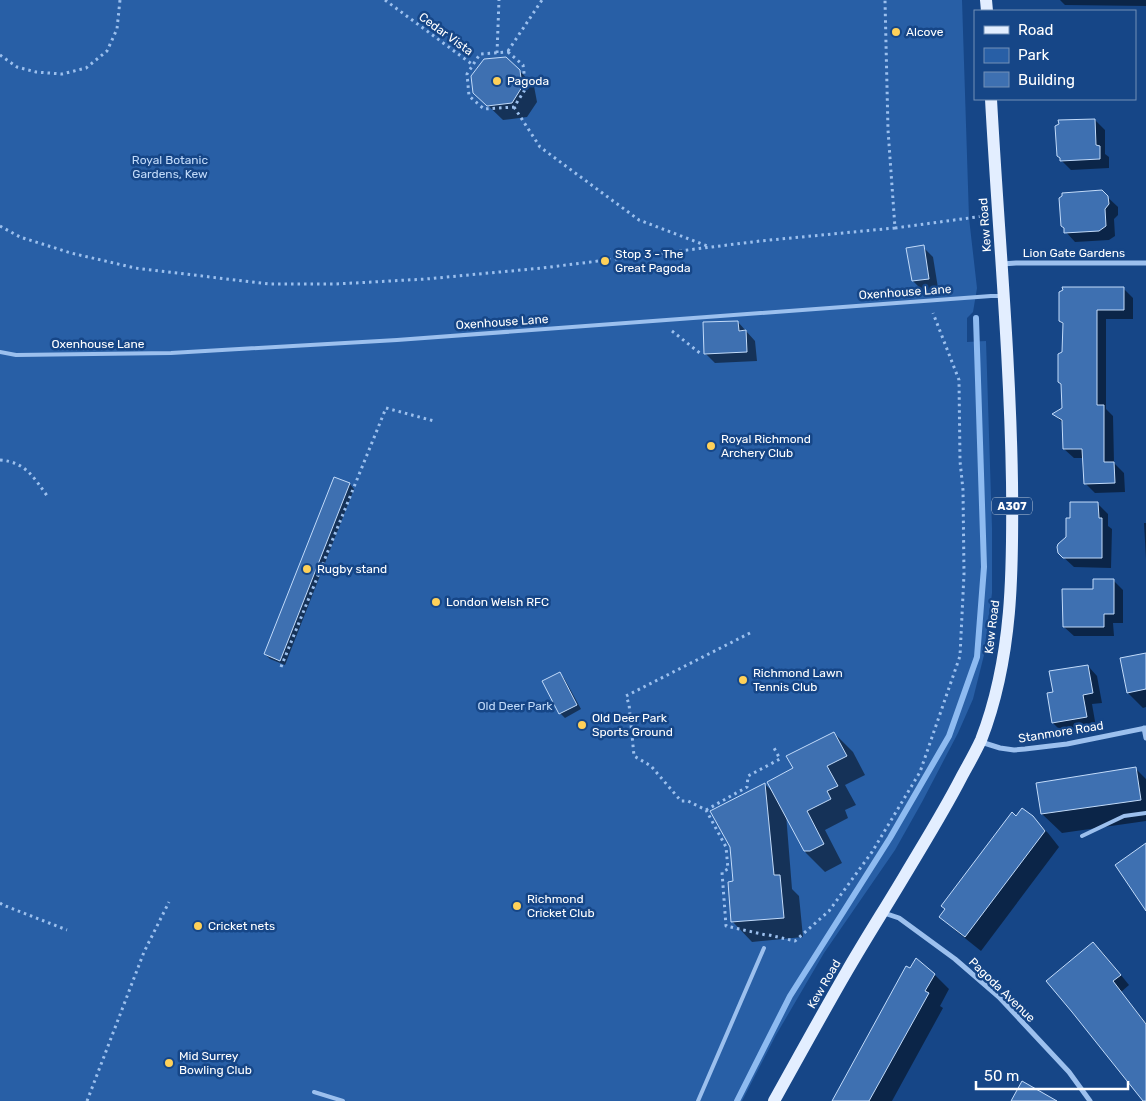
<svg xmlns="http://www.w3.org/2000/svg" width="1146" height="1101" font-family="Rubik,sans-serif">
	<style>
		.green { fill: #285fa6 }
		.shadow { fill: #0007 }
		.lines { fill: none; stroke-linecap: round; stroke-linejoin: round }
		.stream { stroke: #8ebbf1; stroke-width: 6 }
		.building { fill: #3e70b1; stroke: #c2dbfa }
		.path { stroke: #9cc0ee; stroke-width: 3; stroke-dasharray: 2.5 4; stroke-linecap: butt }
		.service { stroke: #9cc0ee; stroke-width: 4 }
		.minor { stroke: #9cc0ee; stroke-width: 5 }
		.primary { stroke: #e3eeff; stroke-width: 12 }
		.poi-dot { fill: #ffd159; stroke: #164687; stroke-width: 2 }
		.labels { text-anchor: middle; stroke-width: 5; stroke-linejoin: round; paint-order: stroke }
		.shield { fill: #164687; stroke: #b9c8db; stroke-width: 1 }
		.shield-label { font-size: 11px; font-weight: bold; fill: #fff }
		.poi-label { font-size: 12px; fill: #fff; stroke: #164687; text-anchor: start }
		.street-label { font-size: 12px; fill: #fff; stroke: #164687 }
		.park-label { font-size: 12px; fill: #c2dbfa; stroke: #164687 }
	</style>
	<rect width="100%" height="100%" fill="#164687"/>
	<path class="green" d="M0,0H962L969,218L977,288L973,312L967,318V342L986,341L992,528V593L984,655L973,699L958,733L922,802L895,850L824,953L776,1035L742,1101H0Z"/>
	<path class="shadow" d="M1060,0H1146V6L1065,5Z
		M519,70L534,86L537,102L527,117L503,120L474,92Z
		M1095,120L1105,130V154L1109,157V168L1071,170L1061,160Z
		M1101,191L1118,207V215L1114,219L1115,236L1109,240L1075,242L1066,232Z
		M923,247L933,257L938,288L923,291L913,281Z
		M1123,288L1133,298V319H1106V409L1113,416L1114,463L1124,473L1125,492L1095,493L1085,483L1084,458H1074L1064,449V424L1054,414L1063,409L1064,325L1060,321Z
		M738,322L755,341L757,361L715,363L705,353Z
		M335,478L350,484L354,489L285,665L270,659L265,654Z
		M1098,504L1108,514V526L1112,529L1111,568L1074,567L1061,555L1067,538L1071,520Z
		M1144,523H1146V559Z
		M1113,580L1123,590V623H1113L1114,636H1074L1064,627L1095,590Z
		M1146,654V707L1143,708L1128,693Z
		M1088,666L1097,676L1102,703L1092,704L1096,727L1063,733L1053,723L1054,693Z
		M559,674L564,678L581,709L565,718L560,713Z
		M834,733L853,752L865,775L845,785L856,805L845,810L848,818L825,830L842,863L825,872L806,853L786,814L792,889L799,896L803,937L752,942L733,922L734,883L765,784L774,793L794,769Z
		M1135,768L1146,779V821L1062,833L1042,814Z
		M1016,817H1032L1048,833L1059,847L981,951L956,931L941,917Z
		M1093,944L1103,953L1129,985L1121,992L1146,1023V1101H1144Z
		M934,974L949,989L940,1006L943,1008L892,1101H833Z"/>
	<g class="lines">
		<path class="stream" d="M737,1101L790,996L890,838L949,736L977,657L984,567L976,318"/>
	</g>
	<path class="building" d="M506,57L520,70L522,87L512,103L487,106L473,93L471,76L484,59Z
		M1095,119L1096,145L1100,146V159L1060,161V158L1057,156L1055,126L1059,124L1058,120Z
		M1102,190L1108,196L1109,204L1105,209L1106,226L1099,231L1064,233V228L1061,226L1059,198L1062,196V193Z
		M924,245L929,279L912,281L906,248Z
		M1062,287H1124V310H1097V405H1104V462H1114L1115,483L1084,484L1082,449H1063L1062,420L1052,414L1062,408L1061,384L1058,382V354L1062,352L1063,323L1059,321V292L1063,290Z
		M738,321L739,331L746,330L747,352L704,354L703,322Z
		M334,477L350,483L280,661L264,654Z
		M1070,502H1098L1099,518H1102V558H1063L1058,553L1057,547L1058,544L1066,537V518H1070Z
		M1093,579H1114V614H1104V627H1063L1062,589H1093Z
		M1146,653V689L1127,693L1120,658Z
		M1088,665L1093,693L1083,695L1087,717L1052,723L1047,693L1053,692L1049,671Z
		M560,672L577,705L559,714L542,681Z
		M834,732L847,756L827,766L838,786L827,791L831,799L807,811L824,844L810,851H804L767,782L793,768L786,756Z
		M1136,767L1141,800L1041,814L1036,783Z
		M765,783L774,875H780L784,918L731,922L728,882L733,881L730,847L710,811Z
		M1022,808L1033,816L1045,831L965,937L939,917L945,909L941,906L1012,812L1016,816Z
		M1146,843V911L1115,865Z
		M1093,942L1121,975L1113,981L1146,1024V1101H1143L1072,1012L1046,981Z
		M916,958L935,974L925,991L929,993L869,1101H832L906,966L910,968Z
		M1022,1081L1057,1101H1011Z"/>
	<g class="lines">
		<path class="path" d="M385,0L473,65
			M508,51L542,0
			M508,52L523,65L526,88L514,107L484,109L469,96L467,74L480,54Z
			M497,53L499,0
			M0,55L17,67L36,72L62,74L86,68L107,51L117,29L120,0
			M514,107L540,147L639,220L710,247
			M0,226L20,237L71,253L135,268L269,284H336L426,279L542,268L760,241L895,228L888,130L885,0
			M895,228L984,216
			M672,331L701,354
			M0,460C26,462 34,478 48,497
			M750,633L626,696L629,704L634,756L651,766L681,801H688L706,810L726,847L728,869L722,872L726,926L766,935
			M281,667L386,408L434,421
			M706,810L747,787L748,776L780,759L773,746
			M0,903L3,905L67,930
			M769,935L795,941L829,911L872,852L920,772L960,656L964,574L963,490L960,461L959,380L933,313
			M87,1101L144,952L169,902"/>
		<path class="service" d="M0,352L16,355L171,353L397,340L991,296H1002
			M1082,836L1124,816L1146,813
			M314,1092L343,1101
			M698,1101L764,948"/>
		<path class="minor" d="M1002,264L1016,263H1146
			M1144,728L1146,738
			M981,742L1000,748L1014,750L1025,749L1067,744L1146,728
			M884,913L899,918L955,959L999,997L1069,1072L1090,1101"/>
		<path class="primary" d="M986,0L987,11
			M774,1101C798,1058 822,1014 847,971C866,938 886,907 905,875C924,843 944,811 961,778C968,765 975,753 981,740C1013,658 1013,569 1012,482C1010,354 998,227 991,99"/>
	</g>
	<g class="poi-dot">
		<circle cx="896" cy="32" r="5"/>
		<circle cx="497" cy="81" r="5"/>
		<circle cx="605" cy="261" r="5"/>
		<circle cx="711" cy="446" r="5"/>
		<circle cx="307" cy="569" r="5"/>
		<circle cx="436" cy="602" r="5"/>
		<circle cx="743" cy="680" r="5"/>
		<circle cx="582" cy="725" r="5"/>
		<circle cx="517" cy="906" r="5"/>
		<circle cx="198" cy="926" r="5"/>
		<circle cx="169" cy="1063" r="5"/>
	</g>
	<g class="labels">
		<rect class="shield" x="992" y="497.5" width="40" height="17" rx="4"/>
		<g class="shield-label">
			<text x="1012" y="510">A307</text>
		</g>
		<g class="poi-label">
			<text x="906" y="36">Alcove</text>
			<text x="507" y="85">Pagoda</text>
			<text x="615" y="258">Stop 3 - The<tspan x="615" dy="14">Great Pagoda</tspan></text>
			<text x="721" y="443">Royal Richmond<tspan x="721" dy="14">Archery Club</tspan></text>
			<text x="317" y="573">Rugby stand</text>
			<text x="446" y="606">London Welsh RFC</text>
			<text x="753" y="677">Richmond Lawn<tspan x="753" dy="14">Tennis Club</tspan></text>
			<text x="592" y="722">Old Deer Park<tspan x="592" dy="14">Sports Ground</tspan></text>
			<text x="527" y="903">Richmond<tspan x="527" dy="14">Cricket Club</tspan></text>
			<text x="208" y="930">Cricket nets</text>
			<text x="179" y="1060">Mid Surrey<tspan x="179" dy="14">Bowling Club</tspan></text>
		</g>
		<g class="street-label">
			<text transform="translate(446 34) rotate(36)" y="4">Cedar Vista</text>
			<text transform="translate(985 225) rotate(-94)" y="4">Kew Road</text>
			<text x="1074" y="257">Lion Gate Gardens</text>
			<text transform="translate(905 292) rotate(-4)" y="4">Oxenhouse Lane</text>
			<text transform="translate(502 322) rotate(-4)" y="4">Oxenhouse Lane</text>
			<text x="98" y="348">Oxenhouse Lane</text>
			<text transform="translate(992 627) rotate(-83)" y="4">Kew Road</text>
			<text transform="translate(1061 732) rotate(-9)" y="4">Stanmore Road</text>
			<text transform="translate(824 984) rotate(-60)" y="4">Kew Road</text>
			<text transform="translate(1002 990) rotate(44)" y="4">Pagoda Avenue</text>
		</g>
		<g class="park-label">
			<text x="170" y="164">Royal Botanic<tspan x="170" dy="14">Gardens, Kew</tspan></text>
			<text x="515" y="710">Old Deer Park</text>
		</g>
	</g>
	<rect x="974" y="10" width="162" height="90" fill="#164687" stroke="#7390b7"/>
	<rect x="984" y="26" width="25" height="8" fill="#e3eeff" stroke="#7390b7"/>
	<text x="1018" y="35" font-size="15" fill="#ffffff">Road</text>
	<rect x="984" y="48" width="25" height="15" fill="#285fa6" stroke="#7390b7"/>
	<text x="1018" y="60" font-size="15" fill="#ffffff">Park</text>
	<rect x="984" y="72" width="25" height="15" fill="#3e70b1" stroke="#7390b7"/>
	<text x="1018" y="85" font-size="15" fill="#ffffff">Building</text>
	<path d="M976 1081v8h152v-8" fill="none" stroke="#ffffff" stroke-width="2.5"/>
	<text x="984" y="1081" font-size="15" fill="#ffffff" stroke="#164687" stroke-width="4" paint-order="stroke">50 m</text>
</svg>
